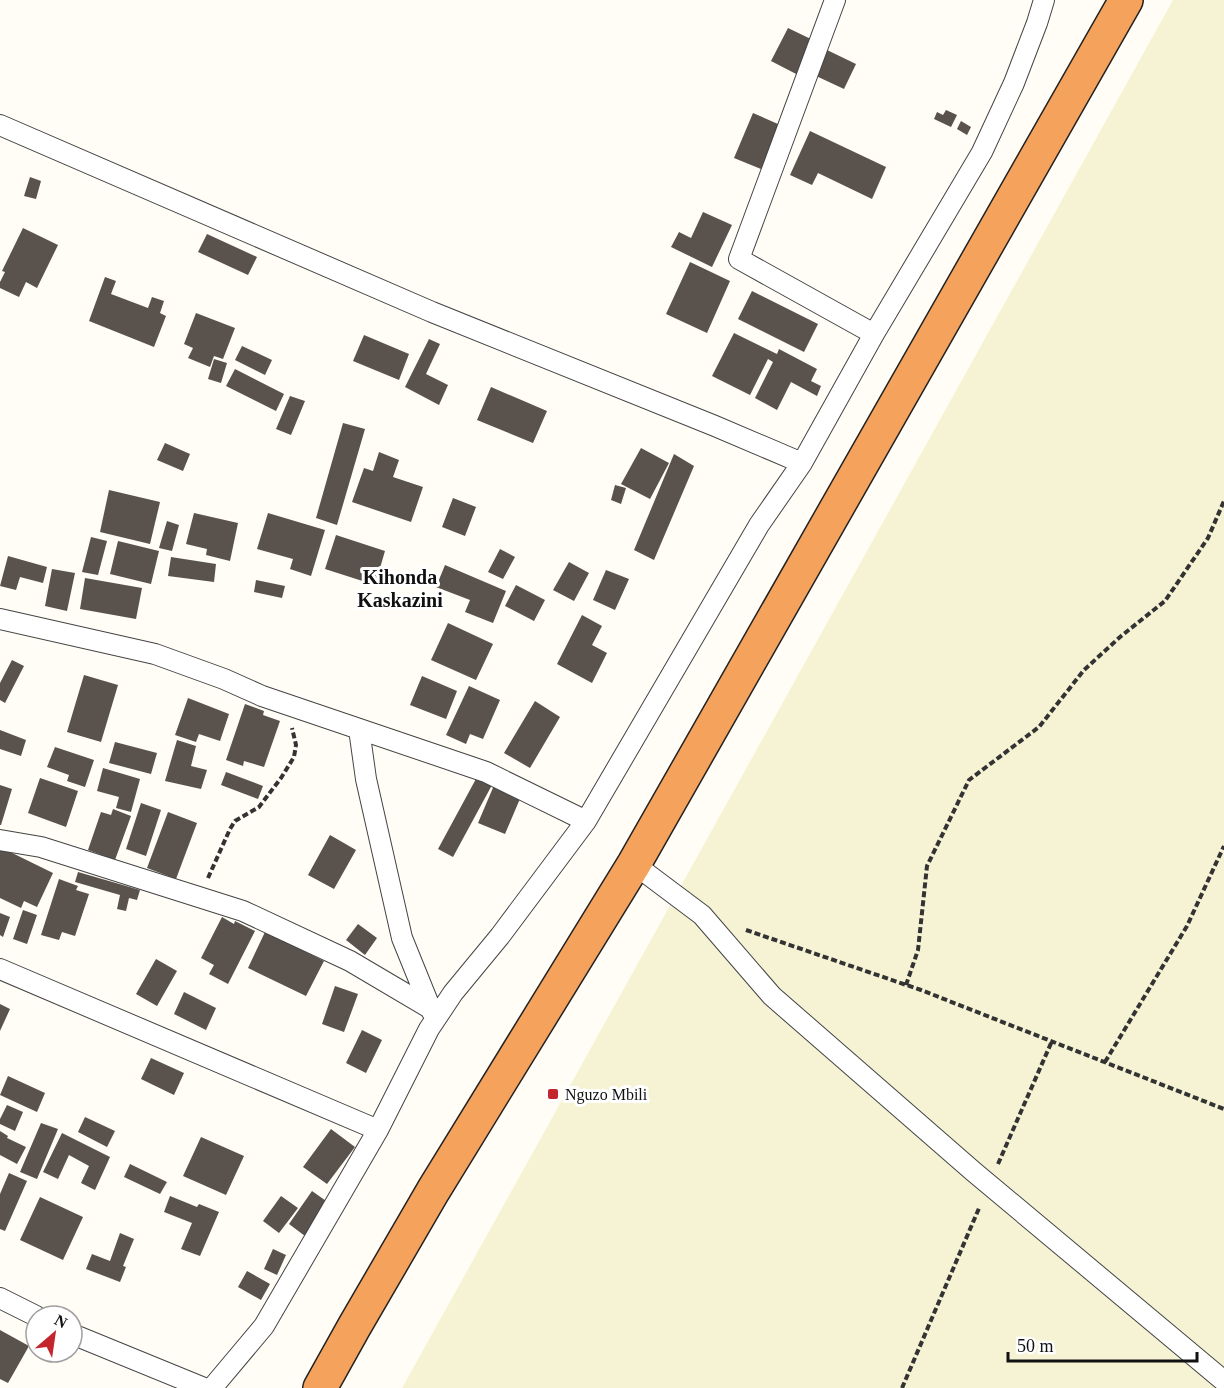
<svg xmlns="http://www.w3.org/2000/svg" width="1224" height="1388" font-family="Georgia,serif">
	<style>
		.farmland { fill: #f6f3d4 }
		.building { fill: #5a524d }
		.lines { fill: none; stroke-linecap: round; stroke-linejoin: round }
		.street-casing { stroke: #444; stroke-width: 22 }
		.highway-casing { stroke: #222; stroke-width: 36 }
		.path { stroke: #333; stroke-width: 4; stroke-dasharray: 6 3; stroke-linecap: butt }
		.street { stroke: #fff; stroke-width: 20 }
		.highway { stroke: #f5a25d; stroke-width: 33 }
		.poi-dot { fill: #c4262e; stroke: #fff; stroke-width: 2 }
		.labels { text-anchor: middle; stroke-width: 6; stroke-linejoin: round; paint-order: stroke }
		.poi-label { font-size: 16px; fill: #111; stroke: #fff; text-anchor: start }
		.quarter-label { font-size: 20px; font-weight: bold; fill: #111; stroke: #fff }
	</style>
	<rect width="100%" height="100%" fill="#fffdf5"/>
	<path class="farmland" d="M1173,0H1224V1388H402Z"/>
	<path class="building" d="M788,28L817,42L800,76L771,61Z
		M827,50L856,64L844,89L814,75Z
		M946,110L957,115L951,127L934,119L937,112L943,115Z
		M753,113L787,128L768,172L734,158Z
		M961,121L971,127L967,135L957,129Z
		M810,131L886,167L872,199L818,173L812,185L790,175Z
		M30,177L41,181L36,199L24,196Z
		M703,212L732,225L712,267L671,247L679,232L691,238Z
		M23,228L58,245L37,288L26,282L19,297L0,288V282L5,272L2,271Z
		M207,234L257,257L248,275L198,252Z
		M690,262L730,281L707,333L666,314Z
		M105,277L116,281L111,294L148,308L152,297L164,301L160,313L166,316L154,347L89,321Z
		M752,291L818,324L804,352L738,319Z
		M196,313L235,328L223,359L214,356L210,367L188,358L193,348L184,344Z
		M734,333L777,354L779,349L817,369L811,381L821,386L817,396L791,382L777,410L755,398L773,362L768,359L750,395L712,376Z
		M364,335L409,354L399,380L353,361Z
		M429,339L440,344L426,374L448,385L439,405L405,387Z
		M242,346L272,360L265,375L235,360Z
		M214,359L227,363L221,383L208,379Z
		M235,369L284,394L276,411L226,386Z
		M491,387L547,411L533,443L477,420Z
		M290,396L305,401L291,435L276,429Z
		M343,423L365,429L337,525L316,518Z
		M165,443L190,454L183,471L157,460Z
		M641,448L669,463L650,499L621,484Z
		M379,452L399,460L393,477L423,487L411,522L352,502L364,468L373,471Z
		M674,454L694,466L654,560L634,550Z
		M615,485L626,488L621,504L611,500Z
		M109,490L160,502L150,544L100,532Z
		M453,498L476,507L465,536L442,527Z
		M194,513L238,523L230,561L206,555L207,549L186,544Z
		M268,513L325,530L311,576L290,569L293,559L257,549Z
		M167,521L179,525L172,551L159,548Z
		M336,535L385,551L375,585L325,569Z
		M91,537L107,541L98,575L82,572Z
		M118,541L159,551L151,584L110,574Z
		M500,549L515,557L503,579L488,572Z
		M8,556L47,567L43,583L20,577L16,590L0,586Z
		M171,557L216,564L214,582L168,576Z
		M569,562L589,573L574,601L553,590Z
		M445,565L506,591L493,623L465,612L470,600L436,587Z
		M52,569L75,573L67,611L45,606Z
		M606,570L629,579L615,610L593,600Z
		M85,578L142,588L136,619L80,609Z
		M256,580L285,586L282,598L254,592Z
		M516,585L545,600L534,621L505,606Z
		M582,615L602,626L592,645L607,653L592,683L557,664Z
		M448,623L493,644L476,680L431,660Z
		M12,660L24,666L5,703L0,700V683Z
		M84,675L118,685L101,742L67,732Z
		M422,676L457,691L446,719L410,705Z
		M469,686L500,700L483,739L470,734L466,744L446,735Z
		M188,698L229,714L220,741L199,734L196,742L175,735Z
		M535,701L560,717L530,768L504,753Z
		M245,704L264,711L263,715L280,721L264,767L244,761L243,766L226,760Z
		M0,730L26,740L21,756L0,749Z
		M177,740L196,746L191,766L207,770L201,789L165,781Z
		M115,742L157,753L151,774L109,763Z
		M55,747L94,760L85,787L67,781L69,775L47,767Z
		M103,768L140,779L131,812L116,808L119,797L97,791Z
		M226,772L263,786L258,799L221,785Z
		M477,777L492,785L453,857L438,849Z
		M40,778L78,791L66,827L28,813Z
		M495,783L522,794L505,834L478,823Z
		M0,785L12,789L1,825H0Z
		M141,803L161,810L146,856L126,849Z
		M113,809L131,816L115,860L88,850L101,812L111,815Z
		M168,812L197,823L176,879L147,868Z
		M330,835L356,850L334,889L308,875Z
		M0,847L53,873L37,907L24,901L21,908L0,898Z
		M78,872L140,890L137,900L129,898L126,911L117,909L120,895L75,882Z
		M59,879L78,886L76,890L89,894L75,936L62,932L59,940L41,935Z
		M23,910L37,915L27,944L13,939Z
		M0,913L10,917L3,937L0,935Z
		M222,917L234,924L235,921L255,931L228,984L209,974L214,965L201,958Z
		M358,924L377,938L365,955L346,940Z
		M265,932L324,961L306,996L248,968Z
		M156,959L177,971L157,1006L136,994Z
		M335,986L358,994L344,1032L322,1024Z
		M184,992L216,1008L206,1030L174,1014Z
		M0,1004L10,1009L0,1031Z
		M362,1030L382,1040L366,1073L346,1063Z
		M151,1058L184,1073L174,1095L141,1079Z
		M8,1076L45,1093L37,1112L0,1095Z
		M7,1105L23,1112L15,1131L0,1124V1119Z
		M85,1117L115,1131L107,1147L78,1132Z
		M41,1123L58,1129L37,1179L20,1172Z
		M331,1129L355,1147L327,1184L303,1167Z
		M0,1131L8,1136L7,1138L26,1147L17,1164L0,1155Z
		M62,1133L110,1157L95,1190L81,1183L89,1166L69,1155L58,1179L43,1172Z
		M201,1137L244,1156L226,1195L183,1176Z
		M130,1164L167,1182L160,1194L124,1177Z
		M9,1173L27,1181L5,1231L0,1229V1194Z
		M312,1191L329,1203L305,1236L289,1224Z
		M170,1196L197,1207L199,1204L219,1212L200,1256L181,1249L192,1223L164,1212Z
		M281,1196L298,1208L279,1233L263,1221Z
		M40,1197L83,1217L63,1260L20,1240Z
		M120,1233L134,1239L123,1266L126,1267L120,1282L86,1269L92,1254L110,1261Z
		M273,1249L286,1255L277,1275L264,1269Z
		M247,1271L270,1284L261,1300L238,1287Z
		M0,1330L29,1346L8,1383L0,1379Z"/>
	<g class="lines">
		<defs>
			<path id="street" d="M835,0L739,259L874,334
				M0,125L432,312L715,426L802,463
				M0,619L155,654L224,679L262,696L486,772L586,821
				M359,729L366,779L402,938L432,1012
				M0,840L41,847L243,911L350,961L433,1010
				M634,864L702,915L772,996L974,1172L1224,1381
				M0,969L378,1130
				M0,1298L36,1316
				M72,1334L204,1388
				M212,1388L264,1326L378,1130L429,1029L453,993L500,936L586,821L759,525L802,463L874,334L982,152L1014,83L1037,23L1044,0"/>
			<path id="highway" d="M320,1388L354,1327L433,1191L634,864L1126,0"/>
		</defs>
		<use href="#street" class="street-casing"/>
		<use href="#highway" class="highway-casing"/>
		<path class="path" d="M208,878L230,829L235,821L259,807L281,778L294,757L296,745L292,728
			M746,930L921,990L1224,1109
			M906,985L918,950L927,866L969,780L1039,727L1084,670L1120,637L1165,601L1208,538L1224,501
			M1105,1062L1187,926L1224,846
			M998,1164L1052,1041
			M902,1388L980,1206"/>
		<use href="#street" class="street"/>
		<use href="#highway" class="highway"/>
	</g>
	<rect class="poi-dot" x="547" y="1088" width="12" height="12" rx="3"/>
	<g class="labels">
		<g class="poi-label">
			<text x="565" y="1100">Nguzo Mbili</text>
		</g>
		<g class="quarter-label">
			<text x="400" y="584">Kihonda<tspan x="400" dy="23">Kaskazini</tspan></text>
		</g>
	</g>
	<g transform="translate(54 1334) rotate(29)"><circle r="28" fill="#ffffff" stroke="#a0a0a0" stroke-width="1.5"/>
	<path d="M0-4.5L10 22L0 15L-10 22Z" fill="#c4262e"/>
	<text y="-9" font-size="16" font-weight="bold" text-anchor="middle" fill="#111111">N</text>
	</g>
	<path d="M1008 1352v9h189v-9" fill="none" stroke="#111111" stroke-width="3"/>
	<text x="1017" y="1352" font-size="18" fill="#111111" stroke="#ffffff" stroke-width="4.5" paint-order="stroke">50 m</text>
</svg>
